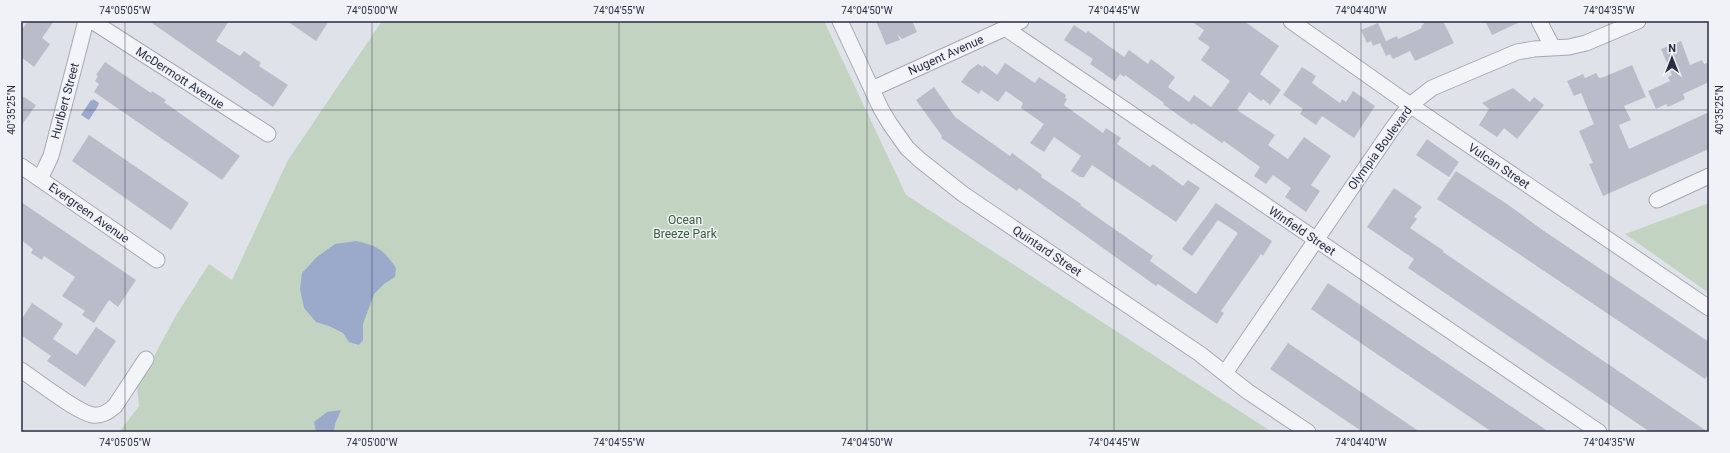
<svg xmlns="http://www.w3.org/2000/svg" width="1730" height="453" font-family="Roboto,sans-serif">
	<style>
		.green { fill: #c3d3c1 }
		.water { fill: #9baaca }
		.building { fill: #babdc9 }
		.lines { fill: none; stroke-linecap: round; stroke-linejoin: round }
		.minor-casing { stroke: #a5a8b3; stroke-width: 17 }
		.minor { stroke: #f3f4f8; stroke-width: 15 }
		.ticks { fill: none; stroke: #282d41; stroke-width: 1; stroke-opacity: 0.45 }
		.labels { text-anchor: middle; stroke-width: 3; stroke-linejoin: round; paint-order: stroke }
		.street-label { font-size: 12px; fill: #282d41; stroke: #f0f2f7 }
		.park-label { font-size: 12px; fill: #365d35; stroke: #f0f2f7 }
		.neatline { fill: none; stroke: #282d41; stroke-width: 1.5 }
		.ticks-label { font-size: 10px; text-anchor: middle; fill: #282d41 }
	</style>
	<rect width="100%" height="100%" fill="#e0e2e9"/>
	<path class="green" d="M382,21H824L906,195L1272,432H119L139,406L137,388L175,317L209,264L232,280L288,160Z
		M1709,203V293L1625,234Z"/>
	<path class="water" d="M93,99L99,103L98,106L89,120L81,115L91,100L92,101Z
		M356,241C378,246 383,249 396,268L395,277L384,284L374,294L363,324V340L359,345L349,342L343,333L329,326L316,322L304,308L300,289L302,273L317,257L335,244Z
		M341,410L335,424L334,432H316L314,422L327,412Z"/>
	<path class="building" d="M28,21H54L42,38L50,44L34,67L21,57V31Z
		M149,21H229L216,41L240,56L244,51L261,63L259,66L288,85L273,107Z
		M287,21H329L316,41Z
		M876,21H912L917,32L902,39L897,34L900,40L886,45Z
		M1191,21H1244L1279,46L1260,74L1281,90L1270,105L1263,99L1261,101L1249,92L1237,110L1275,135L1268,145L1288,159L1304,137L1331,156L1311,185L1320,191L1306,212L1285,197L1291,188L1273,175L1266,184L1254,176L1260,167L1224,141L1222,143L1193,123L1192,125L1163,104L1164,103L1125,75L1124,77L1120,74L1115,81L1090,64L1093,59L1064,40L1074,25L1086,33L1088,31L1124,57L1129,50L1148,64L1151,59L1175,77L1168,87L1189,102L1194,95L1211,107L1230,81L1201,60L1210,47L1198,39L1204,30Z
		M1423,21H1443L1454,43L1415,61L1410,51L1393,59L1390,54L1386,56L1380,43L1373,46L1371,41L1367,43L1361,30L1378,23L1386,41L1397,36L1398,39L1422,28L1421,26L1424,24Z
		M1485,21H1522L1492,35Z
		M1681,41L1690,65L1702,60L1704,64L1709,62V82L1683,94L1685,99L1668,107L1666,104L1656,109L1648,91L1670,81L1668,77L1672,75L1661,49Z
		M105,62L151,93L152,91L166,100L164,102L240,156L222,180L94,92L99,84L95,81L98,76L96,75Z
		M1005,63L1035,83L1039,77L1066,95L1065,98L1067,99L1064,105L1103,133L1106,128L1121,138L1117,144L1150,167L1153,164L1183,186L1188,180L1200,188L1176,222L1092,165L1084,177H1080L1071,171L1081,156L1054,137L1044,152L1030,143L1044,124L1021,108L1023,103L1006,91L998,102L981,90L979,94L961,82L970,70L978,64L983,67L984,65L997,75Z
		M1632,65L1646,97L1624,106L1631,120L1619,125L1629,149L1709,112V149L1603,196L1589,164L1593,163L1579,131L1594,124L1581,93L1574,96L1567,81L1583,74L1585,78L1596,73L1599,78L1604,77Z
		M1302,67L1316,76L1312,83L1340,103L1342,99L1346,102L1353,91L1375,106L1354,138L1322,116L1316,125L1300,114L1303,109L1283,95Z
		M934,87L955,117L1010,156L1012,153L1042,175L1041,177L1081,204L1080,205L1153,256L1150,261L1196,294L1238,233L1218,220L1192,256L1182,249L1216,203L1272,241L1263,256L1261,254L1221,311L1224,313L1217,324L1158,284L1156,286L1019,188L1017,191L941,138L942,136L916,100Z
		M1513,88L1530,102L1534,97L1544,105L1517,139L1504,128L1497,137L1479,125L1489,109L1482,103Z
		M21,95L36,105L21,126Z
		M89,135L189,203L171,230L72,161Z
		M1427,139L1459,162L1449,177L1416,155Z
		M1456,171L1507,204L1544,231L1709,342V373L1705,379L1437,199Z
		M1394,188L1422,207L1414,217L1417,219L1410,228L1444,251L1443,252L1708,432H1650L1408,268L1414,259L1367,227Z
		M21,202L136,280L118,307L109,300L94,323L82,315L85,311L62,296L75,277L44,256L42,260L31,253L33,249L21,240Z
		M1328,283L1472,380L1549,432H1492L1387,361L1311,309Z
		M32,303L63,324L53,339L77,355L96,327L116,341L85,387L47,361L51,356L21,335V320Z
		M1288,343L1355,388L1420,432H1363L1342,418L1270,369Z"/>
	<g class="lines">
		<defs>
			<path id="minor" d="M92,21L268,134
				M840,21L881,109L890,124L907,148L920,160L963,194L1200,354L1247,391L1308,432
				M1291,21L1410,105L1709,308
				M1539,21L1553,48
				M1005,28L1599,432
				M872,89L1021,21
				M21,166L157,260
				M40,179L51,156L86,21
				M1657,200L1709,176
				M21,370C36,380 78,413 93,415C102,416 108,412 115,406L146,359
				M1225,373L1392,129L1410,105L1432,88L1517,52L1534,49L1569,47L1586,43L1638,21"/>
		</defs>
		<use href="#minor" class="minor-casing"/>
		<use href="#minor" class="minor"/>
	</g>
	<path class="ticks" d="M125,21V432M372,21V432M619,21V432M867,21V432M1114,21V432M1361,21V432M1609,21V432M21,110H1709"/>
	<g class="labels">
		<g class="street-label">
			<text transform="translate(946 55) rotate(-24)" y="4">Nugent Avenue</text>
			<text transform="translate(180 78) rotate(33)" y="4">McDermott Avenue</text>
			<text transform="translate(65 101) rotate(-75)" y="4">Hurlbert Street</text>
			<text transform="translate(1380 148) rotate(-54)" y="4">Olympia Boulevard</text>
			<text transform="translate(1499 166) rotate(34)" y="4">Vulcan Street</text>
			<text transform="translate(89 213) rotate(35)" y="4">Evergreen Avenue</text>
			<text transform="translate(1302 231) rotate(34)" y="4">Winfield Street</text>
			<text transform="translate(1047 251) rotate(34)" y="4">Quintard Street</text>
		</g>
		<g class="park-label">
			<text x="685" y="224">Ocean<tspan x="685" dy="14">Breeze Park</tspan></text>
		</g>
	</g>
	<rect width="1730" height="453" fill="none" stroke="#f0f2f7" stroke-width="44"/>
	<g transform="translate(1672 58)" stroke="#f0f2f7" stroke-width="3" paint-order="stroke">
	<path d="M0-3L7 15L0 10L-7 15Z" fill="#282d41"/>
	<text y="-6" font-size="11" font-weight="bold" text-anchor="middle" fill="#282d41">N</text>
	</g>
	<rect x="22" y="22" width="1686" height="409" class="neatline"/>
	<g class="ticks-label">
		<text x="125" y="14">74°05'05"W</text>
		<text x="372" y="14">74°05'00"W</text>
		<text x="619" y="14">74°04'55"W</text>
		<text x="867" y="14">74°04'50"W</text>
		<text x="1114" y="14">74°04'45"W</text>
		<text x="1361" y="14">74°04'40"W</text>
		<text x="1609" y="14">74°04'35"W</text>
		<text transform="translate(11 110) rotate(-90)" y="4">40°35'25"N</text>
		<text transform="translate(1719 110) rotate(-90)" y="4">40°35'25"N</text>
		<text x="125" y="446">74°05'05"W</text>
		<text x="372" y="446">74°05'00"W</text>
		<text x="619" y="446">74°04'55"W</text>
		<text x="867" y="446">74°04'50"W</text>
		<text x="1114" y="446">74°04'45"W</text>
		<text x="1361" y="446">74°04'40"W</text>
		<text x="1609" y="446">74°04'35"W</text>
	</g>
</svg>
